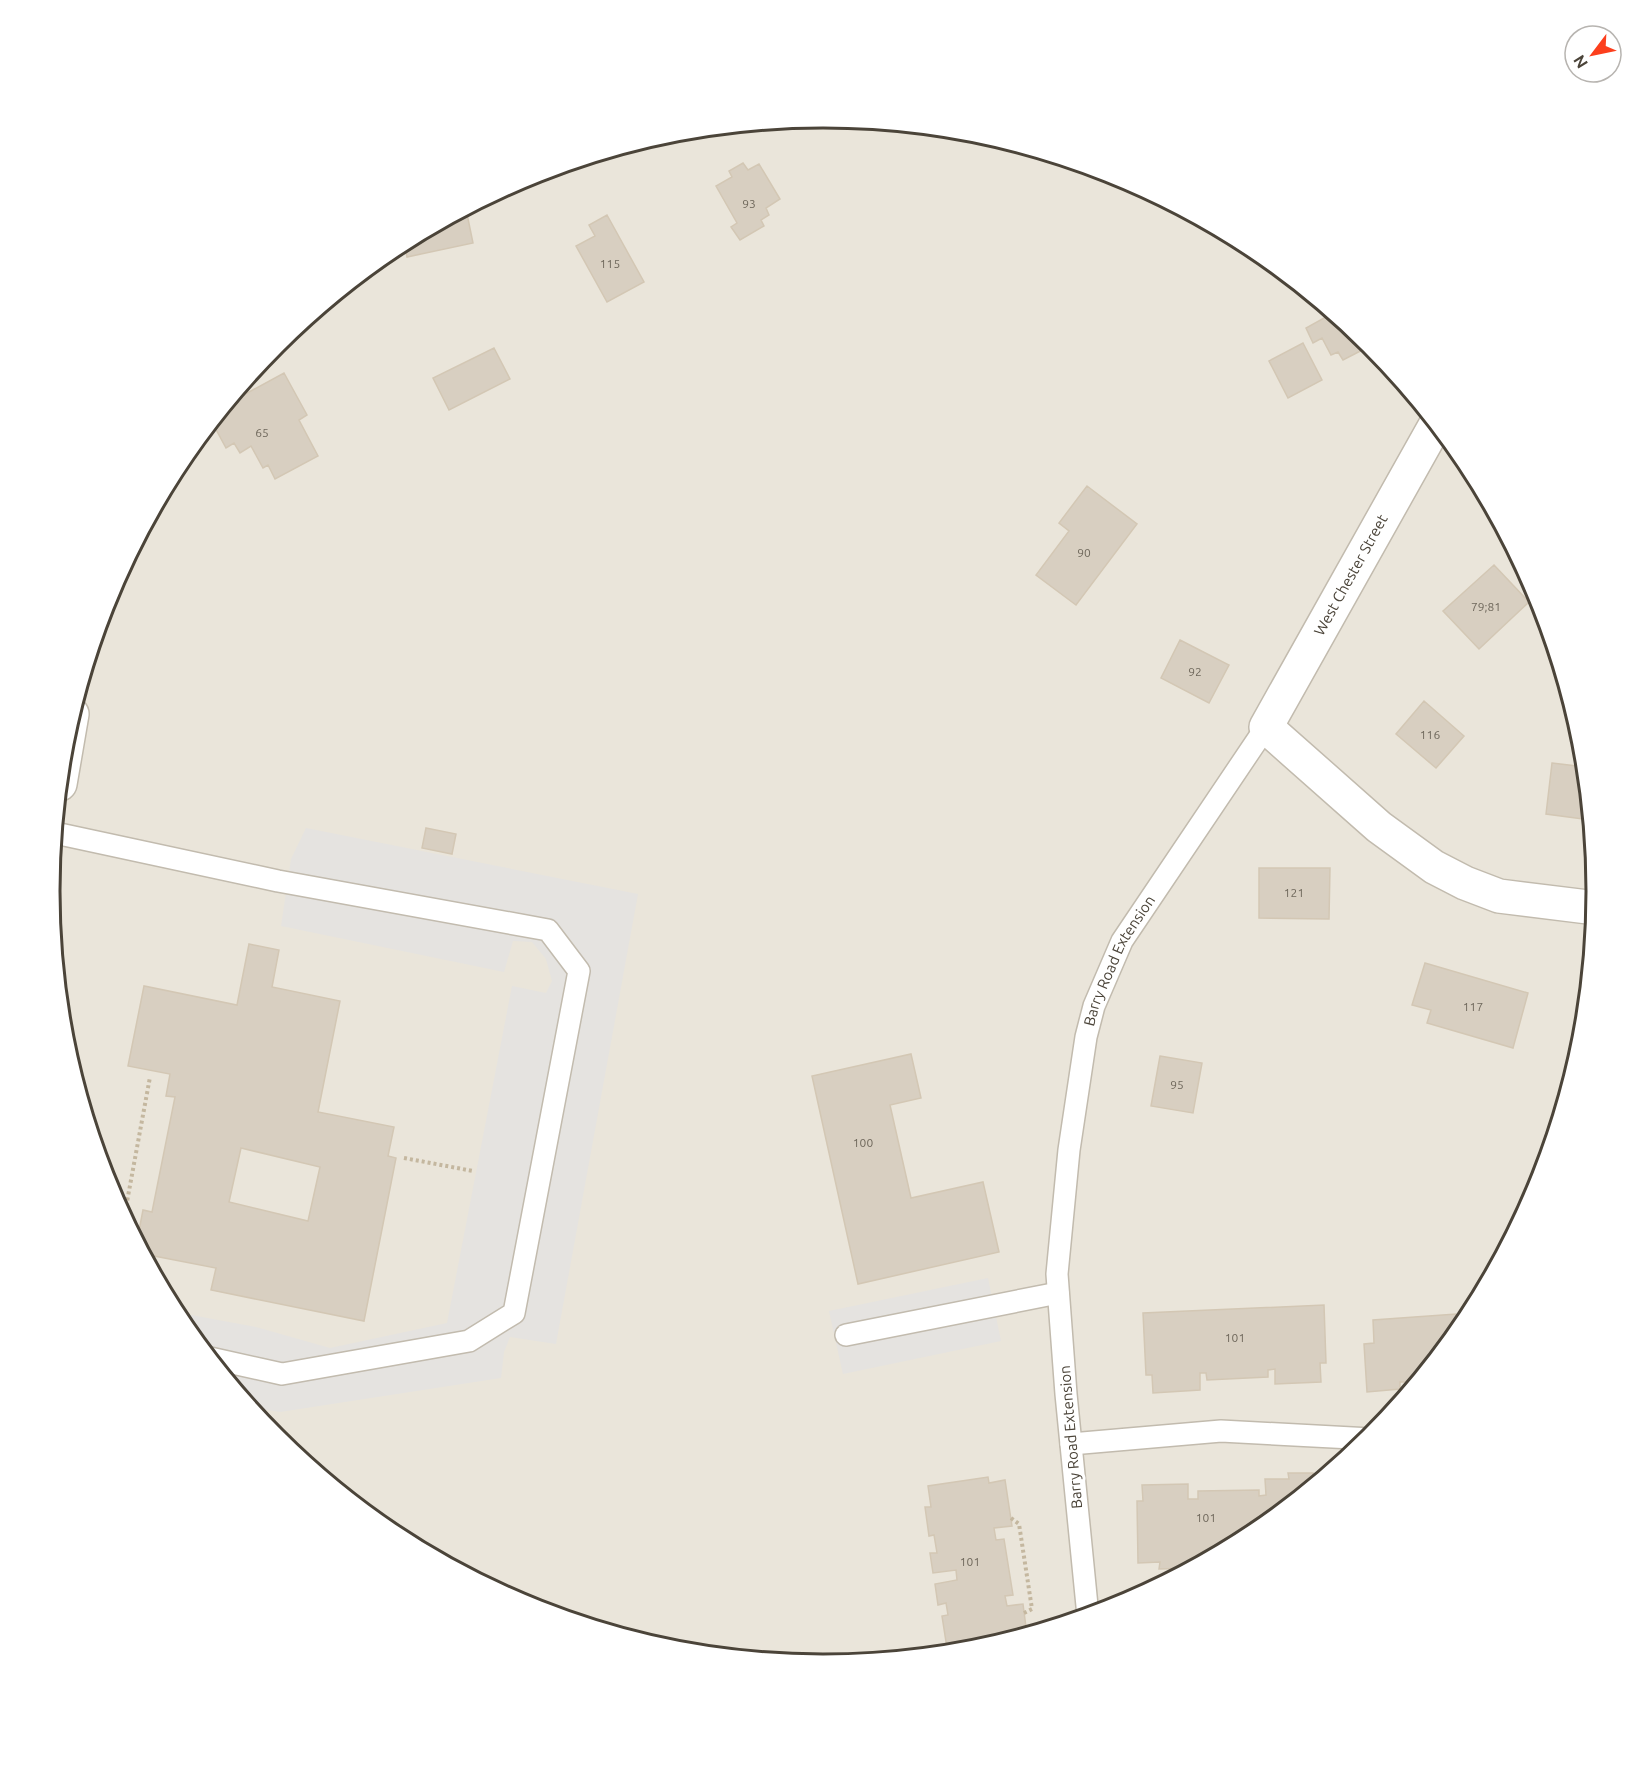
<svg xmlns="http://www.w3.org/2000/svg" width="1647" height="1783" font-family="Ubuntu,sans-serif">
	<style>
		.residential { fill: #eae5da }
		.parking { fill: #e5e3e0 }
		.building { fill: #d8cfc1; stroke: #d3c7b4; stroke-width: 1.5; fill-rule: evenodd }
		.lines { fill: none; stroke-linecap: round; stroke-linejoin: round }
		.service-casing { stroke: #c2bbae; stroke-width: 24 }
		.minor-casing { stroke: #c2bbae; stroke-width: 36 }
		.path { stroke: #c4b79f; stroke-width: 4; stroke-dasharray: 3 3; stroke-linecap: butt }
		.service { stroke: #fff; stroke-width: 21 }
		.minor { stroke: #fff; stroke-width: 33 }
		.labels { text-anchor: middle; stroke-width: 6; stroke-linejoin: round; paint-order: stroke }
		.number-label { font-size: 12px; fill: #6e675b }
		.street-label { font-size: 15px; fill: #4b4439; stroke: #fff }
		.rim { fill: none; stroke: #4b4439; stroke-width: 3 }
	</style>
	<rect width="100%" height="100%" fill="#f6f3ec"/>
	<path class="residential" d="M51 892a772 772 0 1 1 1544 0a772 772 0 1 1-1544 0Z"/>
	<path class="parking" d="M306,828L638,894L556,1344L510,1337L504,1352L501,1378L280,1412L250,1407L180,1321L175,1312L256,1327L330,1348L447,1323L512,986L546,993L552,981L546,959L532,942L513,941L504,972L281,926L291,859Z
		M988,1278L1001,1341L843,1374L829,1311Z"/>
	<path class="building" d="M743,163L748,170L759,164L780,199L766,208L769,215L761,220L764,226L740,240L731,227L737,223L716,186L732,177L729,171Z
		M466,209L473,243L407,257L404,242Z
		M607,215L644,282L607,302L576,246L595,236L589,225Z
		M1318,301L1371,344L1372,345L1343,360L1338,352L1331,355L1322,338L1313,343L1306,328L1326,317Z
		M1303,343L1322,380L1288,398L1269,361Z
		M494,348L510,379L449,410L433,378Z
		M284,373L307,415L299,420L318,456L275,479L268,465L263,468L251,446L240,453L234,443L226,448L212,422L227,404Z
		M1087,486L1137,524L1076,605L1036,575L1069,531L1059,523Z
		M1494,565L1529,602L1479,649L1443,611Z
		M1180,640L1229,665L1209,703L1161,678Z
		M1424,701L1464,736L1436,768L1396,734Z
		M1552,763L1585,767L1590,820L1546,814Z
		M426,828L456,834L452,854L422,848Z
		M1259,868H1330L1329,919L1259,918Z
		M249,944L279,950L272,987L340,1001L318,1112L394,1127L388,1156L396,1158L364,1321L211,1290L216,1268L144,1254L137,1241L143,1210L152,1212L175,1097L166,1096L170,1074L128,1066L144,986L237,1005ZM241,1148L320,1167L308,1221L229,1202Z
		M1425,963L1528,993L1513,1048L1427,1023L1431,1010L1412,1005Z
		M911,1054L921,1098L890,1105L911,1198L983,1182L999,1252L858,1284L812,1076Z
		M1160,1056L1202,1063L1193,1113L1151,1106Z
		M1324,1305L1326,1363H1320L1321,1382L1275,1384V1369L1268,1370V1377L1207,1380L1206,1373H1200V1390L1153,1393L1152,1375H1146L1143,1313Z
		M1456,1314L1458,1333L1408,1393L1407,1382H1400V1389L1367,1392L1364,1344L1374,1343L1373,1320Z
		M1288,1473H1313L1314,1486L1253,1535L1235,1545V1541L1226,1542V1550L1205,1561V1558L1195,1559L1196,1566L1192,1568L1159,1569L1160,1562L1138,1563L1137,1501H1143L1142,1485L1188,1484V1499H1198V1491L1259,1490V1496L1266,1495L1265,1479H1289Z
		M988,1477L989,1483L1005,1480L1012,1526L994,1528L996,1540L1004,1539L1013,1595L1005,1596L1007,1606L1023,1604L1027,1635L974,1651L953,1653L952,1647L947,1648L942,1616L948,1615L946,1603L938,1605L935,1584L957,1580L956,1570L933,1573L930,1553H937L934,1535L929,1536L925,1507H931L928,1486Z"/>
	<g class="lines">
		<defs>
			<g id="service">
				<path d="M55,833L278,881L548,930L579,971L514,1313L469,1341L282,1374L210,1358"/>
				<path d="M846,1335L1058,1293"/>
				<path d="M1071,1444L1221,1431L1371,1439"/>
				<path id="s1" d="M1088,1616L1066,1394L1057,1274L1069,1150L1086,1037L1094,1006L1122,941L1266,727"/>
			</g>
			<path id="minor" d="M1436,424L1266,727L1379,827L1434,867L1465,883L1499,896L1596,908
				M60,784L72,714"/>
		</defs>
		<use href="#service" class="service-casing"/>
		<use href="#minor" class="minor-casing"/>
		<path class="path" d="M404,1158L473,1171
			M124,1218L150,1077
			M1011,1518L1019,1524L1032,1609L1024,1613"/>
		<use href="#service" class="service"/>
		<use href="#minor" class="minor"/>
	</g>
	<g class="labels">
		<g class="number-label">
			<text x="749" y="208">93</text>
			<text x="610" y="268">115</text>
			<text x="262" y="437">65</text>
			<text x="1084" y="557">90</text>
			<text x="1486" y="611">79;81</text>
			<text x="1195" y="676">92</text>
			<text x="1430" y="739">116</text>
			<text x="1294" y="897">121</text>
			<text x="1473" y="1011">117</text>
			<text x="1177" y="1089">95</text>
			<text x="863" y="1147">100</text>
			<text x="1235" y="1342">101</text>
			<text x="1206" y="1522">101</text>
			<text x="970" y="1566">101</text>
		</g>
		<g class="street-label">
			<text transform="translate(1351 575) rotate(-61)" y="5">West Chester Street</text>
			<text dy="5" stroke="none"><textPath href="#s1" startOffset="666">Barry Road Extension</textPath></text>
			<text transform="translate(1071 1437) rotate(-95)" y="5">Barry Road Extension</text>
		</g>
	</g>
	<path d="M0 0H1647V1783H0ZM60 891a763 763 0 1 1 1526 0a763 763 0 1 1-1526 0Z" fill="#fff" fill-rule="evenodd"/>
	<path class="rim" d="M60 891a763 763 0 1 1 1526 0a763 763 0 1 1-1526 0Z"/>
	<g transform="translate(1593 54) rotate(238)"><circle r="28" fill="#ffffff" stroke="#b7b4b0" stroke-width="1.5"/>
	<path d="M0-4.5L10 22L0 15L-10 22Z" fill="#fc3f1d"/>
	<text y="-9" font-size="16" font-weight="bold" text-anchor="middle" fill="#4b4439">N</text>
	</g>
</svg>
